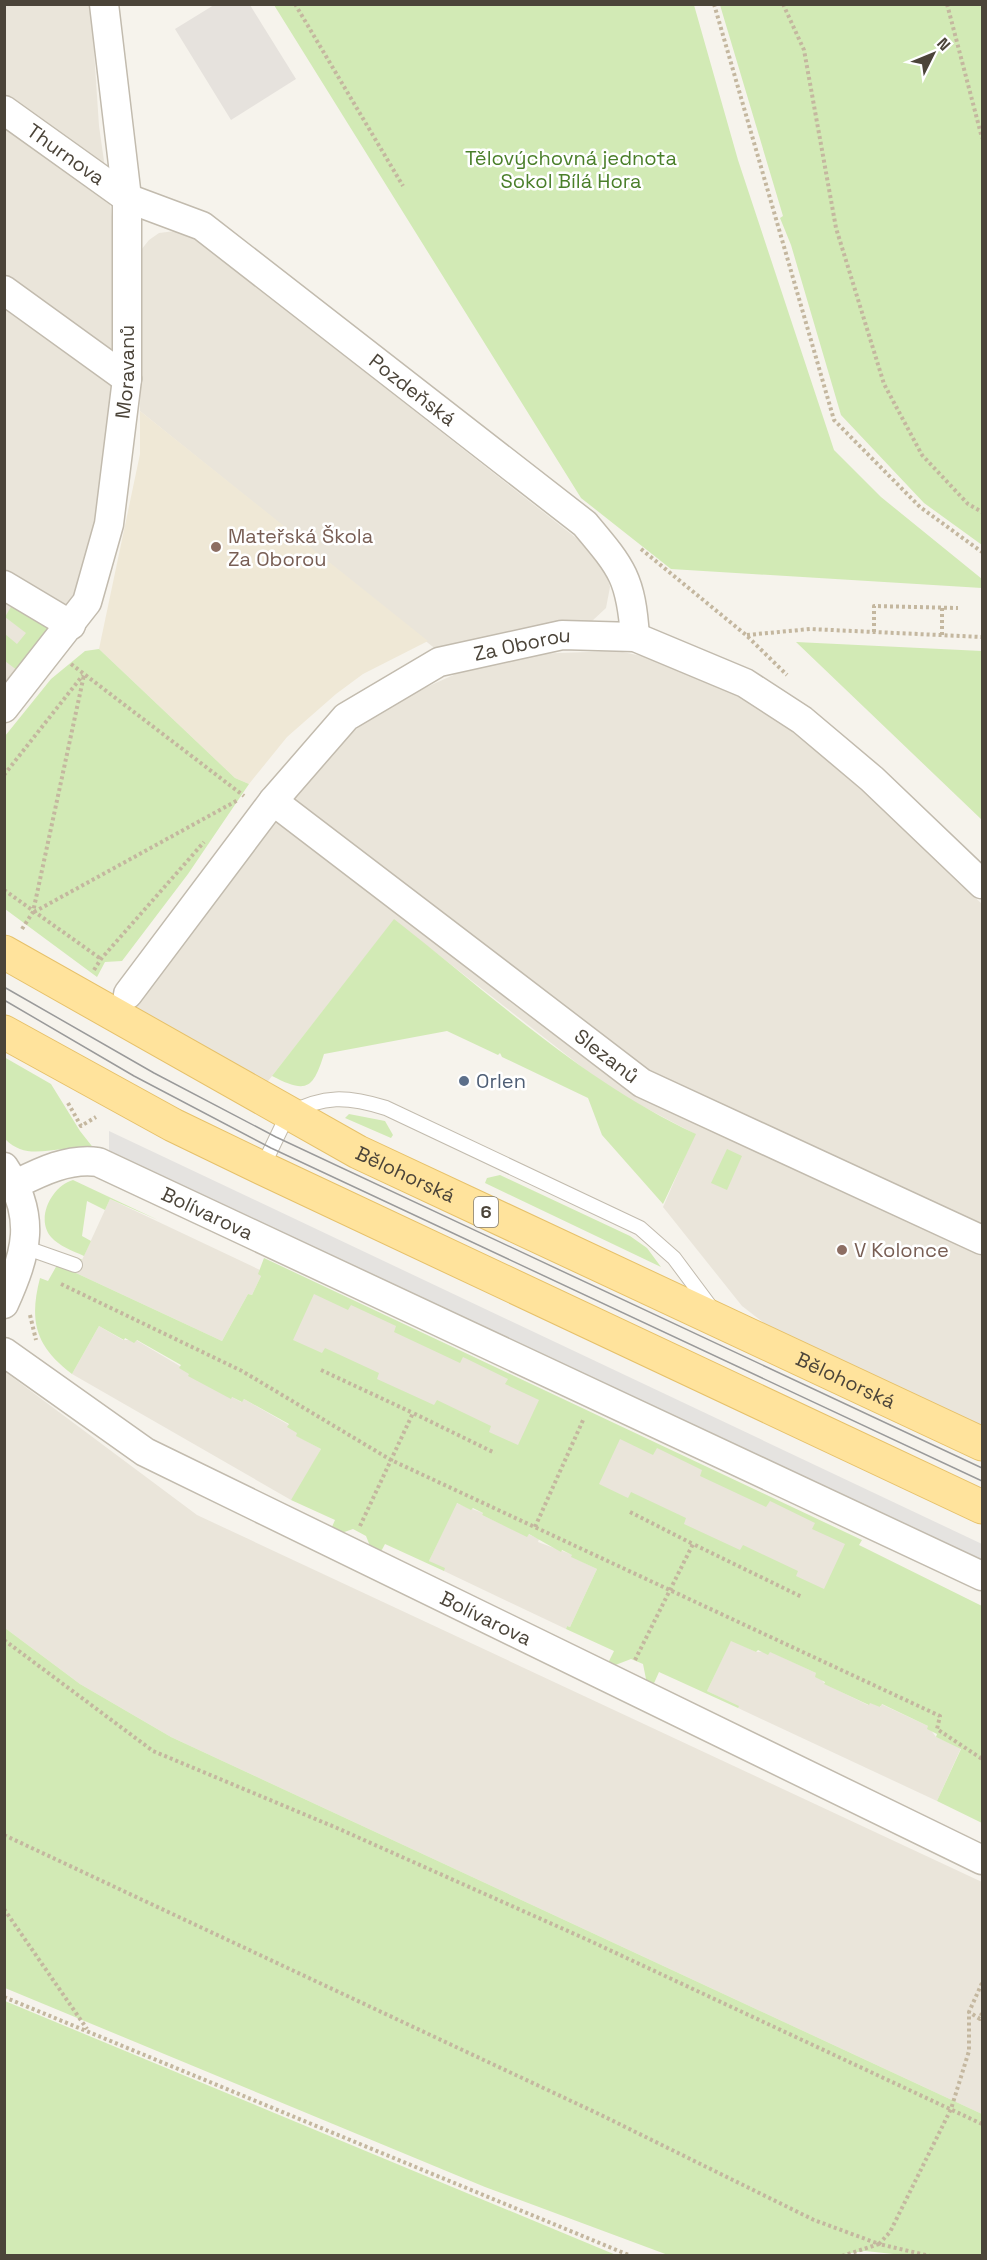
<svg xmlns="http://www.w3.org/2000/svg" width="987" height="2260" font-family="'Space Grotesk',sans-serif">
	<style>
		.residential { fill: #eae5da }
		.industrial { fill: #e6e2dd }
		.education { fill: #efe8d6 }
		.green { fill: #d2eab5; fill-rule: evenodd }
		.parking { fill: #e5e3e0 }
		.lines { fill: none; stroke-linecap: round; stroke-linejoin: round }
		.service-casing { stroke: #c2bbae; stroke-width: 16 }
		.minor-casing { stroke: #c2bbae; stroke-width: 31 }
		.primary-casing { stroke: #e6c16a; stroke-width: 35 }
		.path { stroke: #c4b79f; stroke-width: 4; stroke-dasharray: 3 3; stroke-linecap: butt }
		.service { stroke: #fff; stroke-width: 14 }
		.minor { stroke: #fff; stroke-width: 28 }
		.primary { stroke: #ffe39c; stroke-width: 33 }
		.tram { stroke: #9a9a9a; stroke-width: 1.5 }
		.education-dot { fill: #8d6e63; stroke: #fff; stroke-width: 2 }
		.service-dot { fill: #5c6f8a; stroke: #fff; stroke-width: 2 }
		.labels { text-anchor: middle; stroke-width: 5; stroke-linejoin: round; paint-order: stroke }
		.shield { fill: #fff; stroke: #817c74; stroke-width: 1.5 }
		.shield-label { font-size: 18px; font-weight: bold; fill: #4b4439 }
		.street-label { font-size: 20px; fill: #4b4439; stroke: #fff }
		.park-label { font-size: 20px; fill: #4a7f2a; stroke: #fff }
		.education-label { font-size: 20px; fill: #785e54; stroke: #fff; text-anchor: start }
		.service-label { font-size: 20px; fill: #4e5e75; stroke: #fff; text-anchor: start }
	</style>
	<rect width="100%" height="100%" fill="#f6f3ec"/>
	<path class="residential" d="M5,5H91L99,126L112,217L117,308L108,449L80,595L5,699Z
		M175,231L193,237L589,548L605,567L610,587L606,608L591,622L443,655L140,411L141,250L149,240L159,233Z
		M618,651L661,660L752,699L823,752L982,904V1429L777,1333L742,1306L663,1207L695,1134L627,1098L587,1071L394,920L265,1085L127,1011L293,794L341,742L371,717L409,695L469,668L530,654Z
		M110,1199L260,1270L261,1276L252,1295L248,1294L222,1341L76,1273Z
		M312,1290L350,1301L461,1353L513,1378L543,1398L519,1449L288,1341Z
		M99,1326L123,1340H136L232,1397L241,1402L244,1399L289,1425L298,1433L297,1436L321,1449L294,1498L291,1500L72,1374Z
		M4,1371L197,1515L982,1882V2114L171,1737L80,1684L5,1628Z
		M618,1434L653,1444L821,1523L849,1542L825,1593L595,1485Z
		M456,1503L483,1513L482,1515L527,1536L528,1534L539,1539L538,1542L573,1555L572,1557L597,1569L570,1627L567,1626L566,1629L444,1571L429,1561Z
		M731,1640L756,1652L769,1651L816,1673L825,1684L868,1705L869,1702L881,1707V1704L928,1726L936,1737L961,1748L937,1801L738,1708V1706L707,1691Z"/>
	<path class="industrial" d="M214,5H250L296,79L231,120L175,29Z"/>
	<path class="education" d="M140,411L428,641L363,674L336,694L287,737L249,784L235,778L99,649L140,454Z"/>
	<path class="green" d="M274,5H694L738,160L834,450L881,497L982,579V588L671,569L581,498Z
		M720,5H982V545L924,503L841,415L791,245L780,218L783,216Z
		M15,600L49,628L22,674L5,661V634L17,644L26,633L5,617Z
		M796,642L982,651V820Z
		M99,649L235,778L249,784L188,874L122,961L105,962L97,977L5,909V736L51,679L85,651Z
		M394,919C491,995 584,1082 696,1134L663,1204L602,1135L588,1098L502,1057L500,1053L498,1055L447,1031L324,1054C313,1089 307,1094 272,1076Z
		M4,1057L51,1084L80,1131L95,1150C86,1149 76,1148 67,1149C42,1150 24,1158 5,1139Z
		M349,1114L385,1121L393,1135L391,1138L345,1118Z
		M727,1149L742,1156L727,1190L711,1183Z
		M500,1175L630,1236L647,1248L661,1267L485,1183L487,1178Z
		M73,1180L158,1220L110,1199L105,1210L87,1201L82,1236L91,1241L84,1256C73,1251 59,1246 51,1237C35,1218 52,1186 73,1180Z
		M264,1258L862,1540L859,1545L982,1606V1823L937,1801L961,1749L936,1737L937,1734L927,1729L928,1726L882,1704L880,1707L870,1703L869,1705L824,1684L825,1682L815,1677L816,1673L770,1652L768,1655L758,1650L756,1652L731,1641L707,1691L739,1706L738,1708L659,1672L651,1690L648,1689L643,1664L631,1659L605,1669L614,1651L566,1629L567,1626L570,1627L597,1569L571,1557L572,1555L562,1550L561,1552L529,1534L527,1537L482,1515L483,1513L473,1508L471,1510L457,1503L429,1561L445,1568L444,1571L385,1544L376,1561L366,1536L353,1529L327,1538L335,1520L291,1500L321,1449L296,1436L297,1433L287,1427L289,1424L244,1399L242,1402L232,1397L231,1399L188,1376L189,1374L179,1368L181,1365L137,1340L134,1343L125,1338L124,1340L99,1326L72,1374C35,1346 29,1321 40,1278L48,1281L57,1265L82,1259L76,1273L222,1341L248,1294L252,1295L261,1276L258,1274ZM314,1294L348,1310L351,1305L396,1326L394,1332L460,1363L463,1357L508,1379L505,1384L539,1400L518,1445L489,1432L491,1426L437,1400L434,1405L377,1379L379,1373L325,1348L322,1353L293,1340ZM620,1439L653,1455L657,1448L702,1470L700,1476L766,1507L770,1501L815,1523L812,1529L845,1544L824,1589L796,1576L798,1571L743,1545L740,1550L684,1524L686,1518L631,1492L628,1498L599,1484Z
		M5,1628L80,1684L171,1737L982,2114V2255L912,2256L865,2251L830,2256L668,2255L485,2187L5,1988Z
		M4,2001H5L616,2255H5Z"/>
	<path class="parking" d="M109,1131L982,1544V1567L109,1153Z"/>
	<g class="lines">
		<defs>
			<path id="service" d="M262,1168L288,1114C324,1095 347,1096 386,1108L640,1228L674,1258L712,1309
				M24,1247L75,1265"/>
			<g id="minor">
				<path id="s1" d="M4,110L127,198L202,226L585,524C622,568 631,578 635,637"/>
				<path d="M4,290L127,379"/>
				<path d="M4,585L71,625"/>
				<path id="s2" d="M4,708L87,602L109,524L127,379V198L104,4"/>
				<path id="s3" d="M273,801L642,1083L982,1240"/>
				<path id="s4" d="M128,994L273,801L346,717L439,662L562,635L635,637L745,683L802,720L872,779L982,884"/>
				<path d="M4,1167C37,1216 27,1253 4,1304"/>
				<path id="s5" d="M16,1184C42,1171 69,1158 98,1162L982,1576"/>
				<path id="s6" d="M4,1352L145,1452L982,1860"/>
			</g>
			<g id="primary">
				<path id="s7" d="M4,952L358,1152L982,1444"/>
				<path d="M4,1032L173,1125L262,1168L982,1507"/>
			</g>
		</defs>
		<use href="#service" class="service-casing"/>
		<use href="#minor" class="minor-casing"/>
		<use href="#primary" class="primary-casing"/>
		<path class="path" d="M295,4L403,186
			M714,4L834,420L920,507L982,552
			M783,4L804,50L836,228L884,384L922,455L968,504L982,512
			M947,4L982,138
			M641,549L746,635L787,675
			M874,632V606L958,608
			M747,635L810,629L982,637
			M942,635V608
			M71,664L244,796
			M4,775L83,675
			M4,890L101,959
			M34,912L238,800
			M22,929L33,912L84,675
			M94,970L101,959L204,842
			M68,1103L81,1126L96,1117
			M61,1284L242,1371L391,1460L940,1716L937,1729L982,1759
			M30,1315L36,1340
			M321,1370L413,1413
			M630,1512L693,1544
			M360,1526L413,1413L495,1453
			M535,1527L584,1418
			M4,1640L153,1751L337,1828L588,1940L982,2124
			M635,1660L693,1544L802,1597
			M4,1835L601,2115L814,2220L879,2244L890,2232L951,2109L969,2051V2012
			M4,1909L87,2029
			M982,1983L969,2012L980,2019L982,2013
			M4,1997L631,2256
			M842,2256L879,2244L930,2256"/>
		<use href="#service" class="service"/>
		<use href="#minor" class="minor"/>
		<use href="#primary" class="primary"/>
		<path class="tram" d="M4,987L154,1073L276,1137L982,1468
			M4,1000L134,1076L271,1148L982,1481"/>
	</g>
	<g class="education-dot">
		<circle cx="216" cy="547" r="6"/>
		<circle cx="842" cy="1250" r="6"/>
	</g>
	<circle class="service-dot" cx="464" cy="1081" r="6"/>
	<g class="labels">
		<rect class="shield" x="474" y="1197" width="24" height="30" rx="4.5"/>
		<g class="shield-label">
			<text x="486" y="1218">6</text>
		</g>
		<g class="street-label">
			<text dy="7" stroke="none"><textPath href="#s1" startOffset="76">Thurnova</textPath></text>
			<text dy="7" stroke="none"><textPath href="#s2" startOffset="369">Moravanů</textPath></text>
			<text dy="7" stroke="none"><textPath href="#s1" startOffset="498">Pozdeňská</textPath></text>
			<text dy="7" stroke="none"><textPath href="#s4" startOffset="546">Za Oborou</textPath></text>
			<text dy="7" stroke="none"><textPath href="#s3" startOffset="420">Slezanů</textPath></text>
			<text dy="7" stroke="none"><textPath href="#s7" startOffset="459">Bělohorská</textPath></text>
			<text dy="7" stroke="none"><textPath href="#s5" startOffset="207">Bolívarova</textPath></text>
			<text dy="7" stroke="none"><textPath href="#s7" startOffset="945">Bělohorská</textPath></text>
			<text dy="7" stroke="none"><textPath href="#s6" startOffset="552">Bolívarova</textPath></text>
		</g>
		<g class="park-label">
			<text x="571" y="165">Tělovýchovná jednota<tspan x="571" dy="23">Sokol Bílá Hora</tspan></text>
		</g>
		<g class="education-label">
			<text x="228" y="543">Mateřská Škola<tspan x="228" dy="23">Za Oborou</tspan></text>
			<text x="854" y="1257">V Kolonce</text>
		</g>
		<g class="service-label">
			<text x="476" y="1088">Orlen</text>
		</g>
	</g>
	<rect width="987" height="2260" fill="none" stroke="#4b4439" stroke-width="12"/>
	<g transform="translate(933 54) rotate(47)" stroke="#ffffff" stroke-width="4.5" paint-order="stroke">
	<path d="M0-4.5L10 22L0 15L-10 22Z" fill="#4b4439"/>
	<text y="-9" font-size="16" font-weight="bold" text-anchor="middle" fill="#4b4439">N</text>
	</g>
</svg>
